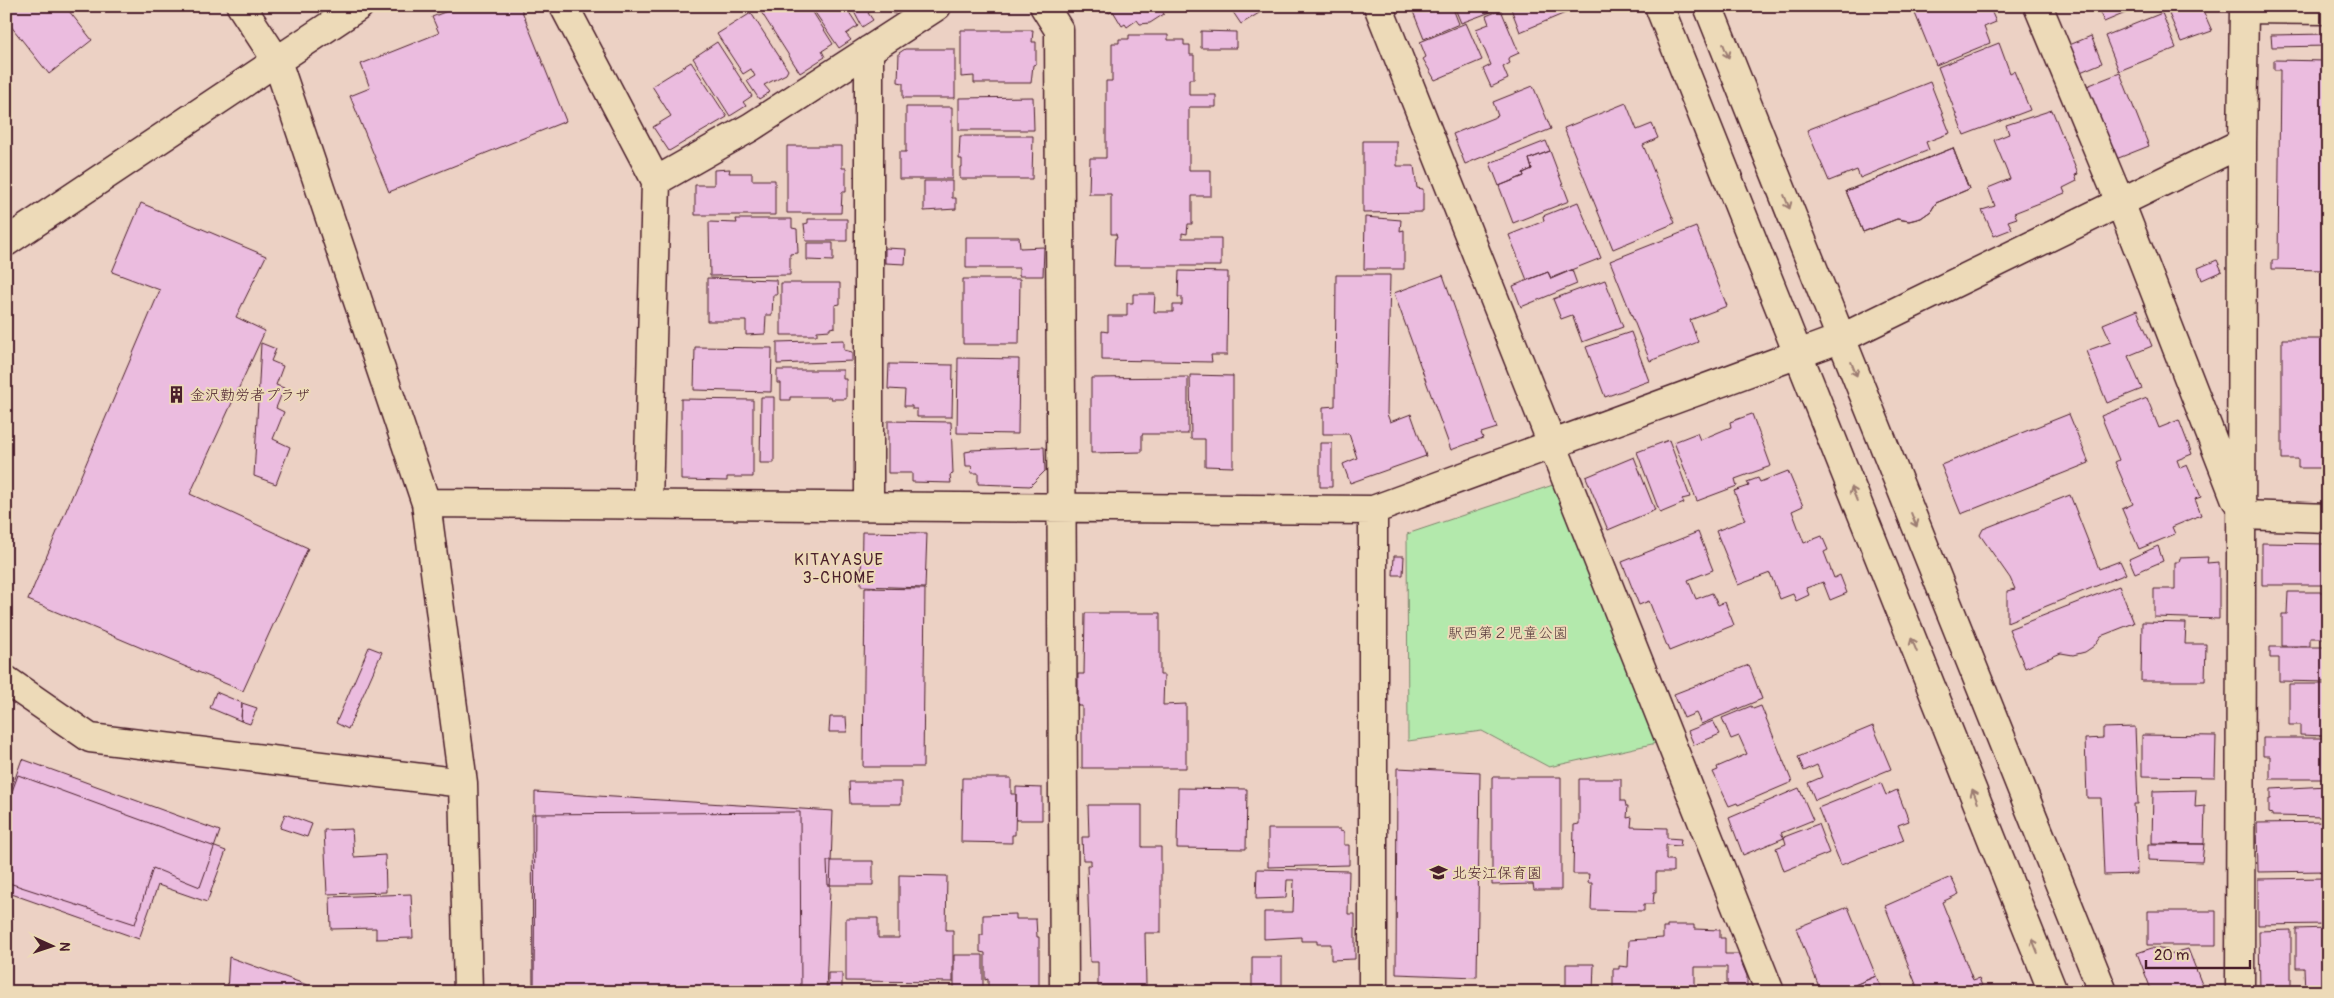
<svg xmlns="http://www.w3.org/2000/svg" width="2334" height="998" font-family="Pangolin,'Klee One',sans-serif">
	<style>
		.green { fill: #b3e9ac; stroke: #7e846c }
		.building { fill: #ebbcdf; stroke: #4a1f2b }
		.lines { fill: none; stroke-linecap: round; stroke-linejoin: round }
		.minor-casing { stroke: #4a1f2b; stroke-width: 31 }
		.minor { stroke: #eddab8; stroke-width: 28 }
		.oneway { stroke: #9c7c72 }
		.labels { text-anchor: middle; stroke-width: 4; stroke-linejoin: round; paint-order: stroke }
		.poi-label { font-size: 15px; fill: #4a1f2b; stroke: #eddab8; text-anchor: start }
		.park-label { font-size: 15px; fill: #5a3d3e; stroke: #eddab8 }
		.neighbourhood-label { font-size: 16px; letter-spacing: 1px; fill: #4a1f2b; stroke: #eddab8 }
	</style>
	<rect width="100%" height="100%" fill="#ecd1c4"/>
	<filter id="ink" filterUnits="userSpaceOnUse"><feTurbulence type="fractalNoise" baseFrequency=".02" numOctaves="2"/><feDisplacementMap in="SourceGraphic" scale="10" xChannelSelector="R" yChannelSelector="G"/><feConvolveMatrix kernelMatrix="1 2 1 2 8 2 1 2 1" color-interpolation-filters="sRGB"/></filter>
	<g filter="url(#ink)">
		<path class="green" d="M1556,484L1661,742L1549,767L1482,731L1408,741L1407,534Z"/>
		<path class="building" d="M6,6H65L92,40L49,74L6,20Z
			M460,6H520L566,121L389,192L350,96L370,88L361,64L439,33L432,17Z
			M760,6H809L833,44L822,51L825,57L800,73L758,7Z
			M814,6H845L858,26L846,34L851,40L839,48L814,11H816Z
			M851,6H878L868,13L873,20L862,27Z
			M888,6H906L894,14Z
			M1104,6H1159L1164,14L1150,23L1140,24L1137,20L1127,27L1125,24L1122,26L1113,11L1109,13Z
			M1229,6H1262L1264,10L1241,24Z
			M1417,6H1452L1459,24L1424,39L1412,9Z
			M1454,6H1494L1496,10L1461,23Z
			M1510,6H1582L1520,32Z
			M1912,6H1989L1996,22L1984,27L1990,43L1936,65Z
			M2097,6H2142L2104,22Z
			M2169,6H2201L2212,31L2181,42L2169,14L2172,13Z
			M1501,10L1519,53L1508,58L1510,63L1503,67L1508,79L1491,87L1483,69L1491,65L1476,29L1489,24L1486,16Z
			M751,13L788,70L786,74L764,85L770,92L759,99L747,81L755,76L751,69L743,74L717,34Z
			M2162,13L2176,48L2119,71L2105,36Z
			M1466,23L1482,60L1435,80L1423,59L1426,57L1420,42Z
			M961,30H1033L1032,42H1036V64L1033,65L1031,83H974V76L961,77Z
			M1201,31L1236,32V48H1201Z
			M2328,34V46L2272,47L2271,35Z
			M1129,35H1168V40H1184V45H1190V55H1194V79H1189V95H1216V107H1189V170H1211V196H1192V224H1188L1187,234L1182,233V238H1221V266H1114L1115,238H1117L1116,234H1111V194H1089L1090,158H1106V81H1112V43H1119V39H1129Z
			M2091,36L2102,63L2078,73L2067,46Z
			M717,42L752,96L743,102L746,106L730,116L693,58Z
			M1999,43L2010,73L2014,71L2030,110L1964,135L1938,67Z
			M905,49H955V98H903V83L898,82L899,53Z
			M2274,60L2326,61L2328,252H2324L2325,270L2272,269V260H2278L2280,70H2274Z
			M691,62L727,117L669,151L653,127L671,116L652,86Z
			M2120,73L2149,146L2116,159L2087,86Z
			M1930,82L1950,133L1926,142L1929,150L1860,178L1857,170L1829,181L1807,130Z
			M1533,86L1551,129L1465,164L1453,134L1498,116L1493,102Z
			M1033,97L1034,130H959V98Z
			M1626,103L1637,130L1652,124L1658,138L1643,145L1675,223L1613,249L1564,128Z
			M906,107H952V179H899V152H906Z
			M2052,110L2078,174L2075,175L2077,181L2063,188L2065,193L2014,213L2017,218L2008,221L2012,229L1994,236L1982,210L1995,206L1988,188L2010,179L1994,140L2009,134L2006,125Z
			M960,136H1033L1032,179H960V167H962V159H959Z
			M1363,141H1397V166H1414L1417,188L1423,189V212L1363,213Z
			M1546,141L1550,151L1529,159L1532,169L1523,173L1524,176L1499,186L1490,163Z
			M787,146H842V168H846V192H842L841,213H787Z
			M1953,148L1969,189L1936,203L1931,211L1921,218L1909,221L1897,219L1863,232L1846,191Z
			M1953,148L1969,189L1936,203L1931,211L1921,218L1909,221L1897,219L1863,232L1846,191Z
			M1550,151L1569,201L1513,223L1499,186L1524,176L1523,173L1532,169L1529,159Z
			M730,169L729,173H752V180H775V215H695V185H714V170Z
			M924,181H952V198H956V209L924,211Z
			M1578,202L1601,258L1551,278L1548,272L1527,280L1509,235L1544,221L1543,216Z
			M141,203L266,256L236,317L265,331L190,494L308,548L243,691L28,600L160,290L112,272Z
			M1365,217L1401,220L1400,231L1404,230V269H1364Z
			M736,219H792V228L797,229L798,253L790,254V275L710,276L709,222L737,223Z
			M808,219H847V241H806L804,224L808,223Z
			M1696,227L1727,306L1690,320L1698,342L1650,361L1610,261Z
			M966,237H1019L1020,248L1044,247L1043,276H1019V268H966Z
			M807,243H833V261L807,260Z
			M885,248L906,249L905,264L885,263Z
			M2217,260L2222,271L2202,280L2198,268Z
			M1572,270L1577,284L1521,307L1513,286L1548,272L1551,279Z
			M1179,271L1228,272L1227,355H1211L1212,362L1102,360V331L1108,332V316H1127V303H1133V294H1155L1154,312H1173V305H1182V297H1178Z
			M1336,275H1390L1387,414L1390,422L1411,414L1426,456L1350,483L1343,464L1357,458L1349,434H1323V407L1335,406Z
			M1443,275L1497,428L1481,433L1483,438L1451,450L1394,293Z
			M707,278L776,280L777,295H773L772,315H766L765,334L746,335V321H707Z
			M963,279H1020L1019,344H963Z
			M1605,280L1623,327L1582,342L1572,315L1561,319L1553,299Z
			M781,283H840V304L835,305V327L830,328V330L817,331V335H781Z
			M2137,310L2152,346L2128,356L2142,389L2107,403L2086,351L2111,342L2103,324Z
			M1631,332L1649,381L1605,397L1586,347Z
			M2282,339H2328V468H2298V459H2282Z
			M844,340V350L852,352V361L777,364V342Z
			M261,343L276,349L271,361L283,366L276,385L284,388L276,408L284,412L273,439L290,447L276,484L254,476Z
			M695,347L772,348L771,392L694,390Z
			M958,358L1019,359L1018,434L957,433Z
			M889,364L953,365L952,417H917V409H912V406H904L905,390L888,389Z
			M777,370H843V379H846V399H831V397H790V400H781V383H777Z
			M1190,375L1233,376V467L1205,466V439H1191Z
			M1188,377V434H1142V452L1091,453V378Z
			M761,397H774V463H760Z
			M2147,398L2159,428L2179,420L2192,454L2177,460L2180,468L2187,465L2201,497L2195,499L2201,515L2172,527L2175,534L2139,549L2122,509L2133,504L2115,462L2119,460L2101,416Z
			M681,399L753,400V477H727V481L681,480Z
			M1752,414L1771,466L1735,479L1737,486L1697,501L1674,442L1697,433L1700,440L1731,427L1730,422Z
			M2069,414L2089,463L1961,514L1941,465Z
			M888,421L951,422L953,474L950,475L951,483L912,482V473H888Z
			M1669,440L1690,497L1682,499L1684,503L1660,513L1637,452Z
			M1320,443H1332V487H1320Z
			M1044,447L1045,471L1030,486L978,484V473H971L972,466H966L965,452L971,451V450Z
			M1634,457L1655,510L1608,530L1586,477Z
			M1788,471L1803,506L1792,511L1804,543L1822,536L1828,550L1824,552L1834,578L1840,575L1847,593L1830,600L1823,582L1806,588L1809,595L1796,601L1793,594L1780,599L1770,573L1738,585L1716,531L1745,520L1734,491L1749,486L1747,482L1758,478L1760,482Z
			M2070,495L2099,569L2120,561L2126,574L2007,622V591L2015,589L2010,578L1980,535L1983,529Z
			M862,532L927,533L925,588L861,586Z
			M1698,532L1713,570L1688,580L1696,599L1712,593L1718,605L1725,602L1734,625L1669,651L1649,601L1639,605L1622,562Z
			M2262,543L2328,544V585H2262Z
			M2158,546L2163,561L2135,573L2129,559Z
			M1394,556H1404L1403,575H1393Z
			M2208,557L2207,563L2219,562V619L2154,617V589H2175V562H2179L2180,558Z
			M2119,586L2134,623L2101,636L2094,646L2085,652L2073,655L2061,653L2025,668L2009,629Z
			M865,588L925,589L923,767H863Z
			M2288,592H2328V638H2310V646H2282V614H2287Z
			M1085,613H1160V675H1164L1163,705L1186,704V768H1082V706H1078V674H1084Z
			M2142,622L2186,623L2185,644H2206L2205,681H2141Z
			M369,647L382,652L348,729L336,723Z
			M2270,647H2328V682L2279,681V658H2270Z
			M1749,665L1762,699L1701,724L1696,713L1684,718L1674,694Z
			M2289,684H2328V736L2300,735V725H2289Z
			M216,692L242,703L241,721L210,708Z
			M242,703L257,708L250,724L241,721Z
			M1751,706L1753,709L1761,706L1792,782L1738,805L1737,803L1729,806L1713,772L1718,770L1717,767L1747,754L1739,736L1731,739L1722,718Z
			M830,717H846L847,732H829Z
			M1713,721L1720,734L1694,745L1688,731Z
			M1873,726L1891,769L1815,800L1808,783L1822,777L1817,765L1804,771L1798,757Z
			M2135,727L2138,804H2134L2137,874L2104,875L2101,798H2087L2085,739L2103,738V728Z
			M2142,735L2216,736L2215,777L2142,776Z
			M2263,738H2328V779H2270V756H2263Z
			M22,759L220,831L200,887L153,868L135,924L6,882V797L8,798Z
			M1397,768L1480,772L1477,977L1396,974Z
			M18,775L226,851L207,902L158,885L139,939L6,892V808Z
			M1492,777H1561V890H1534L1533,884L1492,885Z
			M962,778H1011V794H1016L1015,835H1012V843L961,842Z
			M1579,779H1621V801H1625L1626,806H1628L1627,818L1632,817L1631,827L1667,828V838L1681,839L1680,846L1666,845V860H1673V872H1656V892H1654L1653,904H1644V911L1591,910L1592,883H1588L1589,874H1573L1574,825L1579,824Z
			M849,782H901V804H850Z
			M1881,783L1886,795L1897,790L1909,821L1898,825L1904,840L1841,865L1818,808Z
			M2328,786V813H2326L2325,817L2272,816V814L2269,813V799H2271V789Z
			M1016,787L1042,788V820H1016Z
			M1178,788L1247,789L1246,849L1177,848Z
			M1799,788L1813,820L1781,833L1784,838L1743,855L1729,818Z
			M2196,790L2195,807L2205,806L2204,844L2152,843L2153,791Z
			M535,792L833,811L826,992H534Z
			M1088,805H1142V847H1161V933H1145L1146,986H1098V962H1090L1087,865H1091V860H1083L1082,837H1089Z
			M800,812L801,992H533L532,814Z
			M285,814L312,824L307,837L280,828Z
			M2328,822V871L2258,872L2257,823Z
			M1818,824L1829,853L1784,871L1776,848L1786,844L1784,837Z
			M352,829L354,857L385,855L386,892L327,894L324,830Z
			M1268,829H1340V831L1344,832V845H1349V865L1268,867Z
			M2148,844H2204L2202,862L2148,860Z
			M827,861H873V885H828Z
			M1257,869L1349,871L1348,914H1355V959L1331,960V944H1317V941H1301V937L1264,939V912H1293L1294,880H1287L1286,898L1256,899Z
			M899,875L947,876L946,930H953V982L846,981V918H878V938H899Z
			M1951,877L1959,894L1942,902L1973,980L1979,978L1982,986L1967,992H1919L1885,906Z
			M2328,878V924L2258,925V879Z
			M411,894L413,938L376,939V928L331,929L330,897Z
			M1848,907L1876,976L1838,992H1821L1796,928Z
			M2148,911H2216V945H2148Z
			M1016,914V919H1036L1037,937H1039V991L988,992V979L985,980V953L980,952V935H983V915Z
			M1667,925H1694V929L1720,930V938H1725V954H1738L1747,976V986H1727V967H1695V990L1613,992V969H1619V966L1628,967L1629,940L1663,938V928H1667Z
			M2328,928V992H2305L2304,968H2296V929Z
			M2291,930V992H2260L2259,931Z
			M2152,948L2168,950L2170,954L2188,949L2203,987L2195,990L2196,992H2152L2137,953Z
			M954,955H983V987H980V992H954Z
			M229,957L321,990V992H227Z
			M1252,957H1282V989H1298L1299,992H1252Z
			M1566,964H1594L1593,992H1566Z
			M828,973H842V992H828Z
			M1876,976L1883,992H1858L1855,985Z"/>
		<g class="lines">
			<defs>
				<path id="minor" d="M241,6L277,61L426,503L463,783L468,992
					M564,6L656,181L648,504
					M1044,6L1059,30L1064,992
					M1378,6L1770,992
					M1659,6L2053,992
					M1708,6L2103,992
					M2038,6L2120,202L2236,500
					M656,181L751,127L937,6
					M6,242L359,6
					M426,503L1373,510L1842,338L2242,143L2244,9L2328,10
					M869,505V50
					M1373,510V992
					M2242,515L2328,518
					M6,680L90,738L463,783
					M2240,992L2242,143"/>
			</defs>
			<use href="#minor" class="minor-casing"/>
			<use href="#minor" class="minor"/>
		</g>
		<defs><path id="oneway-shaft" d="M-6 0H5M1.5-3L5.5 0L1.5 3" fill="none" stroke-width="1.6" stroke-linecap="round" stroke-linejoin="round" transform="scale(1.25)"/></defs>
		<g class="oneway">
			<use href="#oneway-shaft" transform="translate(1726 51) rotate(68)"/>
			<use href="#oneway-shaft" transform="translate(1787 202) rotate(68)"/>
			<use href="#oneway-shaft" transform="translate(1854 369) rotate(68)"/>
			<use href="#oneway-shaft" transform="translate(1854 494) rotate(-112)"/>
			<use href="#oneway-shaft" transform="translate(1914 520) rotate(68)"/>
			<use href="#oneway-shaft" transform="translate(1914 645) rotate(-112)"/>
			<use href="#oneway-shaft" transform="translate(1975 796) rotate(-112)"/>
			<use href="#oneway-shaft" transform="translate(2035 946) rotate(-112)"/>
		</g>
	</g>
	<defs>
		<symbol id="building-bare" viewBox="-9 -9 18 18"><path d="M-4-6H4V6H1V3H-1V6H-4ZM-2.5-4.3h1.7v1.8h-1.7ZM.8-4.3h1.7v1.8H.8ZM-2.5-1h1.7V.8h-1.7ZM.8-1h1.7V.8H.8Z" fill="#4a1f2b" stroke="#eddab8" stroke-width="2.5" paint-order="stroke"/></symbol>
		<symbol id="school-bare" viewBox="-9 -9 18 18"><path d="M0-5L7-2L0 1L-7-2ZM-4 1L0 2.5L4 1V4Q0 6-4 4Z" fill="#4a1f2b" stroke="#eddab8" stroke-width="2.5" paint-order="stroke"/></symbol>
	</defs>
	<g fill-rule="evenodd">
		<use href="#building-bare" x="164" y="382" width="25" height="25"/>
		<use href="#school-bare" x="1426" y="860" width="25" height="25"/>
	</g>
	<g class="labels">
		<g class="poi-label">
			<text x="190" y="400">金沢勤労者プラザ</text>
			<text x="1452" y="878">北安江保育園</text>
		</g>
		<g class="park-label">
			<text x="1508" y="638">駅西第２児童公園</text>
		</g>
		<g class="neighbourhood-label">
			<text x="839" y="565">KITAYASUE<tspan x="839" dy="18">3-CHOME</tspan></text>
		</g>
	</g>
	<rect width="2334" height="998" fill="none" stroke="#eddab8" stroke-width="25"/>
	<rect x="12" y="12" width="2309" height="973" fill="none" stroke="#4a1f2b" stroke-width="2" filter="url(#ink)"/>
	<g transform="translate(52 946) rotate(93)" stroke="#eddab8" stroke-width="4" paint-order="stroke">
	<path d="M0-4L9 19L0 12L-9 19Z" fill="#4a1f2b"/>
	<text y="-8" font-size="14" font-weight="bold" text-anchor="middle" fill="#4a1f2b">N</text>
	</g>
	<path d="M2146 960v8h104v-8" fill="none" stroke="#4a1f2b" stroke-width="2.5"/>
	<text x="2154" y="960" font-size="15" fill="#4a1f2b" stroke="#eddab8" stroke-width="4" paint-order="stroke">20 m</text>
</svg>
